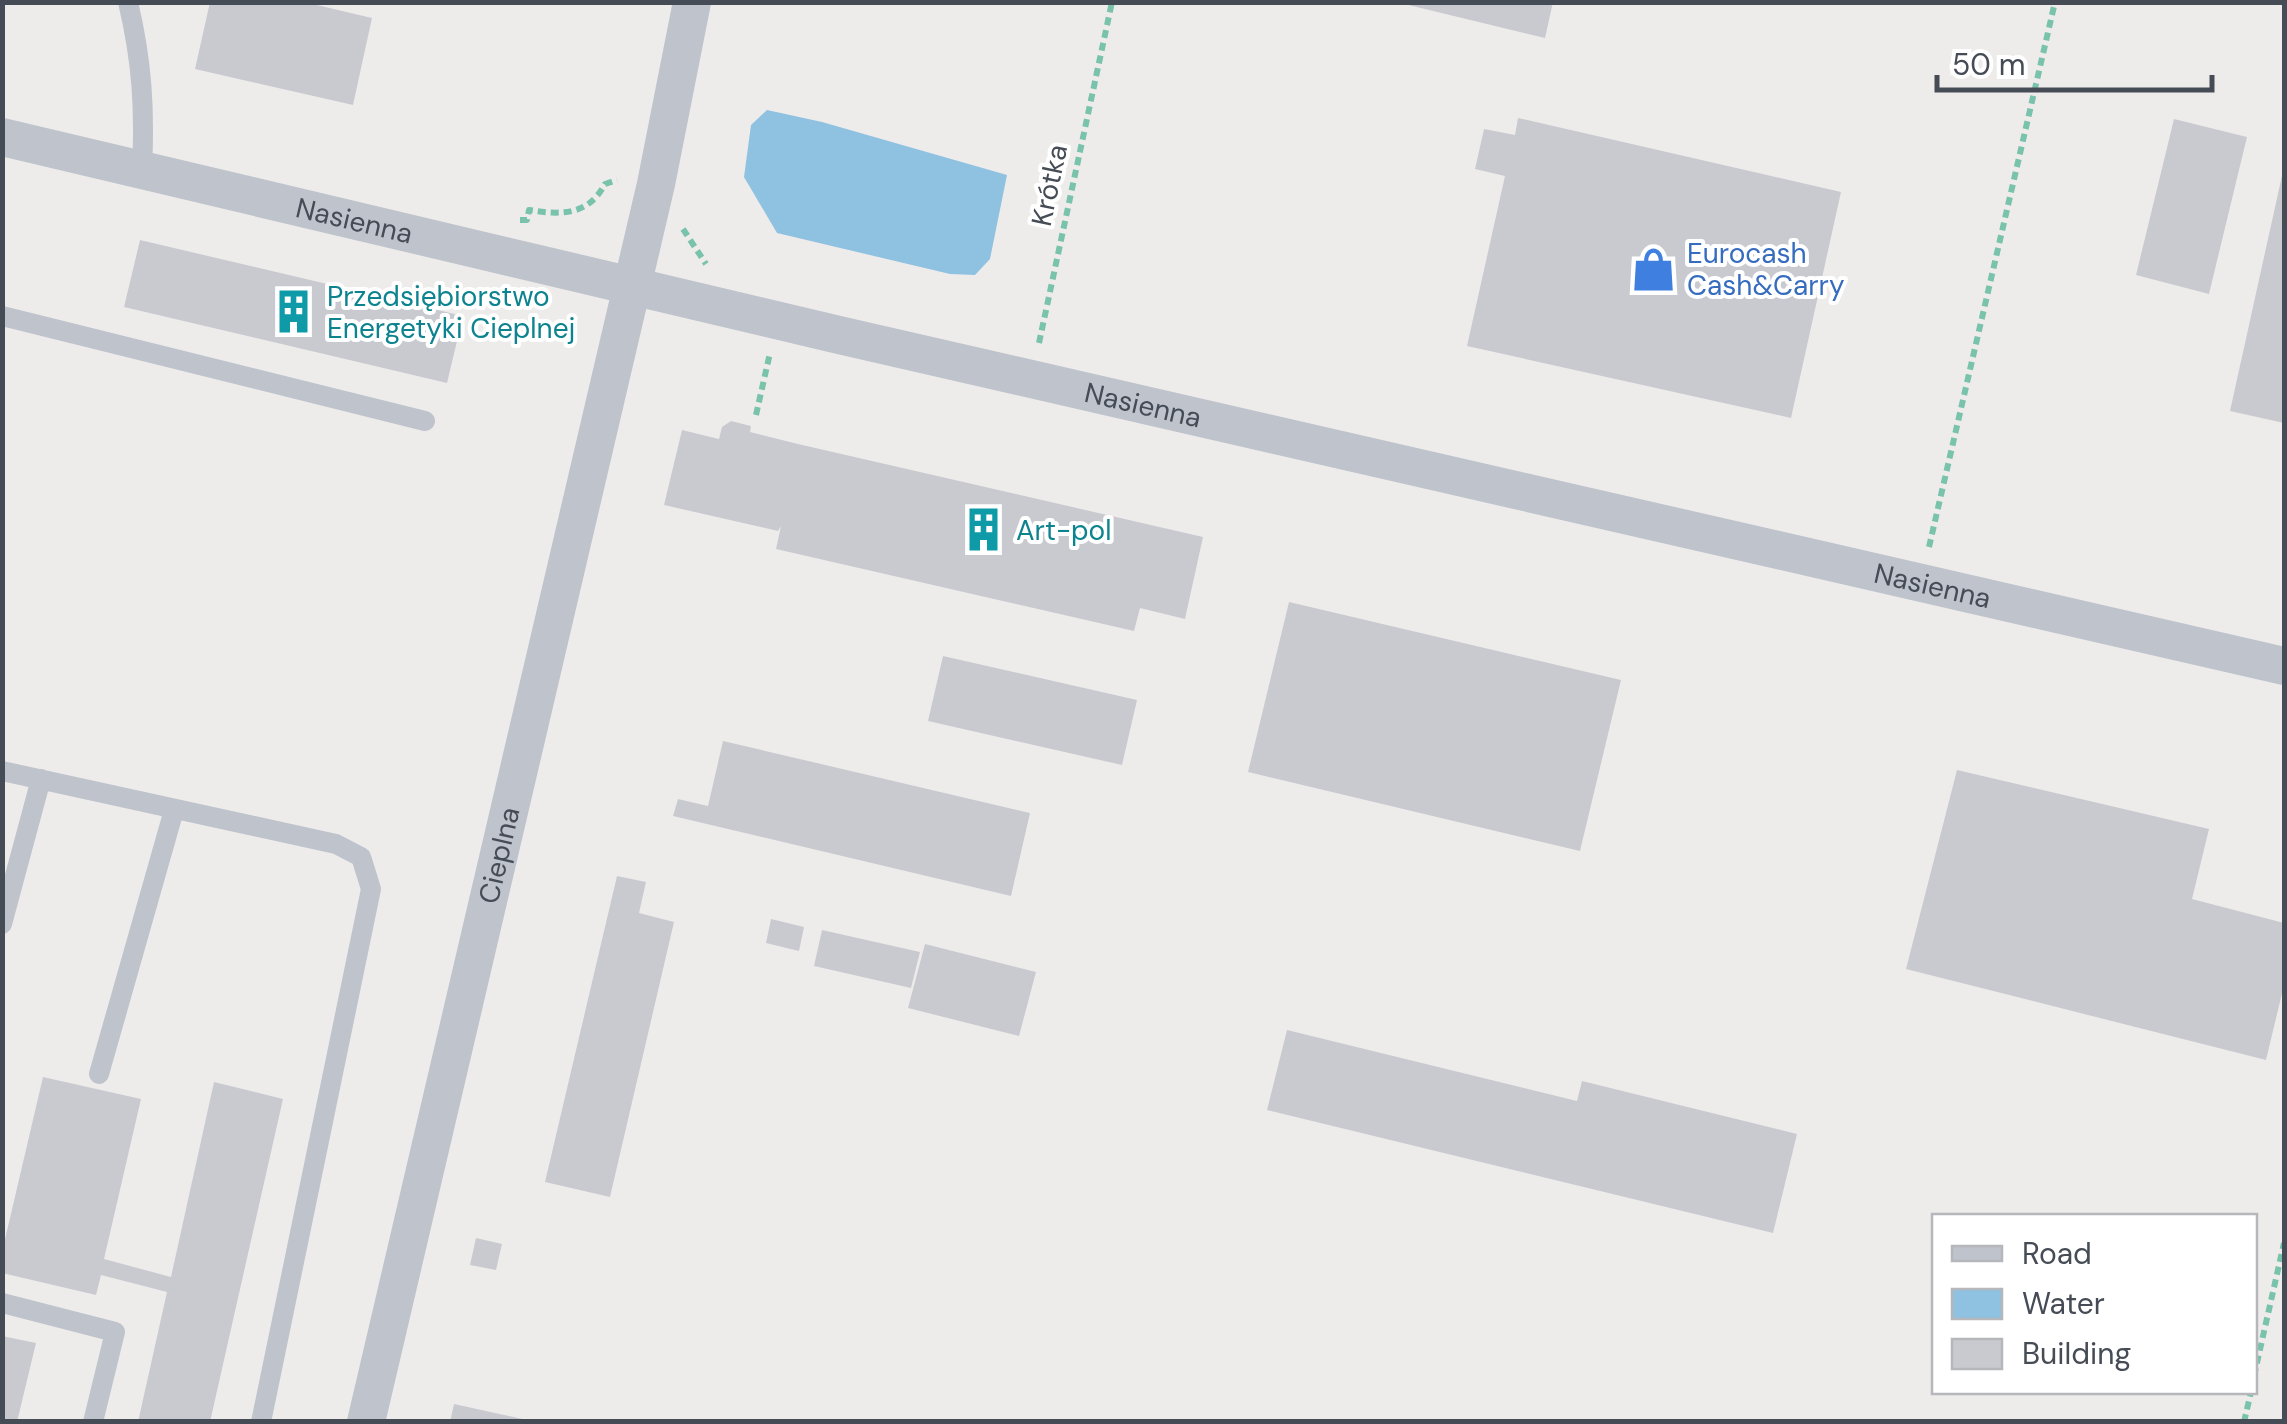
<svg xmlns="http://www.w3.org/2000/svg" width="2287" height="1424" font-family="'DM Sans',sans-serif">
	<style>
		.water { fill: #8fc1e1 }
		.building { fill: #c9cad0 }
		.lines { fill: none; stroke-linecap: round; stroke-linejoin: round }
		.path { stroke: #79c2ab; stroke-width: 6; stroke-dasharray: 8 5; stroke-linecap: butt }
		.service { stroke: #bec3cc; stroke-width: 20 }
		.minor { stroke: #bec3cc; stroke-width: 38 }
		.labels { text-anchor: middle; stroke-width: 8; stroke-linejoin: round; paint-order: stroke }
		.street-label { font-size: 28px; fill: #464c56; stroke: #fff }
		.shop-label { font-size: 28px; fill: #366cbe; stroke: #fff; text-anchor: start }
		.culture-label { font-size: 28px; fill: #0d838f; stroke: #fff; text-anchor: start }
	</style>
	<rect width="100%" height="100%" fill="#eeeceb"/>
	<path class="water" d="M767,110L822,122L1007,175L990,259L975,275L950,274L777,233L744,177L751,125Z"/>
	<path class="building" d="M210,2H304L372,18L353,105L195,69Z
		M1396,2H1553L1545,38Z
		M1518,118L1841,192L1791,418L1467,346L1505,176L1475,169L1484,129L1515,135Z
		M2174,119L2247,137L2209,294L2136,275Z
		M2283,171L2284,172V423L2230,411Z
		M140,240L463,316L447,383L124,307Z
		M731,421L751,426L750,432L798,444L1203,537L1185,619L1140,608L1134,631L776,549L781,526L778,531L664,505L682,430L719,439L722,427Z
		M1289,602L1621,680L1580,851L1248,772Z
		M943,656L1137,700L1122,765L928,721Z
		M723,741L1030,813L1011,896L673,816L678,799L708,806Z
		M1957,770L2209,829L2192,899L2284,923V985L2266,1060L1906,969Z
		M617,876L646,882L639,913L674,922L610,1197L545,1182Z
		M771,919L804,927L799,951L766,943Z
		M822,930L920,952L911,988L814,966Z
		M925,944L1036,972L1019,1036L908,1008Z
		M1287,1030L1577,1101L1582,1081L1797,1134L1773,1233L1267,1110Z
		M43,1077L141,1099L104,1259L171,1277L214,1082L283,1099L210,1422H138L167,1292L101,1275L96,1295L2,1273V1252Z
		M476,1238L502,1244L496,1270L470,1265Z
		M2,1336L36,1343L17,1422H2Z
		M454,1404L527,1420L526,1422H450Z"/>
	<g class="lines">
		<path class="path" d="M520,220H527L529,210C561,215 588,216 605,184L617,180
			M683,229L706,264
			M1039,343L1112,2
			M756,415L770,353
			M1929,547L2055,2
			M2254,1376L2284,1243
			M2244,1422L2251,1392"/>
		<path class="service" d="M128,2C142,61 145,109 142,169
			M2,316L425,421
			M2,771L336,844L361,857L371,889L261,1422
			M2,924L41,779
			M99,1074L174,810
			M2,1303L115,1332L93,1422"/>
		<g class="minor">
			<path id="s1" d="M2,137L839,335L2284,666"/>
			<path id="s2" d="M366,1422L656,184L692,2"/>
		</g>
	</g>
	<defs>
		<symbol id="shop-bare" viewBox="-9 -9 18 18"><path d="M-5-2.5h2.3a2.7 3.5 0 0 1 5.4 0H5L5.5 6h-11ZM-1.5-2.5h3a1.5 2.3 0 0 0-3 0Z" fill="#3f7fe0" stroke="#fff" stroke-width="2.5" paint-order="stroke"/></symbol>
		<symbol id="building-bare" viewBox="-9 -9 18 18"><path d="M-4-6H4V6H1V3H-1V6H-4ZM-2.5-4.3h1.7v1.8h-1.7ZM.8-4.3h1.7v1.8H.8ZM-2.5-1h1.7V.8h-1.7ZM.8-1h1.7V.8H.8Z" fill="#0f9aa8" stroke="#fff" stroke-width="2.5" paint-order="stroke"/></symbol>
	</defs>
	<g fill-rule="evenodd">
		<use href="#shop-bare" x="1622" y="238" width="63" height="63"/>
		<use href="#building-bare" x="262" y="280" width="63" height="63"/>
		<use href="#building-bare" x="952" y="498" width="63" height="63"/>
	</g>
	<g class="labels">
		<g class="street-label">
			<text transform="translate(1049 185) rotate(-78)" y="10">Krótka</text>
			<text dy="10" stroke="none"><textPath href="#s1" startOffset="362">Nasienna</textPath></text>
			<text dy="10" stroke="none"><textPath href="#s1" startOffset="1172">Nasienna</textPath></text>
			<text dy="10" stroke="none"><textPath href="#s1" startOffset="1982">Nasienna</textPath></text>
			<text dy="10" stroke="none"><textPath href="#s2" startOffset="582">Cieplna</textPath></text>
		</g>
		<g class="shop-label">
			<text x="1687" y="263">Eurocash<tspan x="1687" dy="32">Cash&amp;Carry</tspan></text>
		</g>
		<g class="culture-label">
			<text x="327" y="306">Przedsiębiorstwo<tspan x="327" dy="32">Energetyki Cieplnej</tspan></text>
			<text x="1016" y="540">Art-pol</text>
		</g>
	</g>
	<rect width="2287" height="1424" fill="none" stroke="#464c56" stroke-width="10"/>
	<rect x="1932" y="1214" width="325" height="180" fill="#ffffff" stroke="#b5b7bb" stroke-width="2.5"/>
	<rect x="1952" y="1246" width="50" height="15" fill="#bec3cc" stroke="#b5b7bb" stroke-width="2.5"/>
	<text x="2022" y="1264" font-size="30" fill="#464c56">Road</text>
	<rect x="1952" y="1289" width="50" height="30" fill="#8fc1e1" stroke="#b5b7bb" stroke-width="2.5"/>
	<text x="2022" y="1314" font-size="30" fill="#464c56">Water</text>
	<rect x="1952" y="1339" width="50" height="30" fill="#c9cad0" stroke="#b5b7bb" stroke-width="2.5"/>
	<text x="2022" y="1364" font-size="30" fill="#464c56">Building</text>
	<path d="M1937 75v15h275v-15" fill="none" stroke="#464c56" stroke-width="5"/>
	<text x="1952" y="75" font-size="30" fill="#464c56" stroke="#ffffff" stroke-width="8" paint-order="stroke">50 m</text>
</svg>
